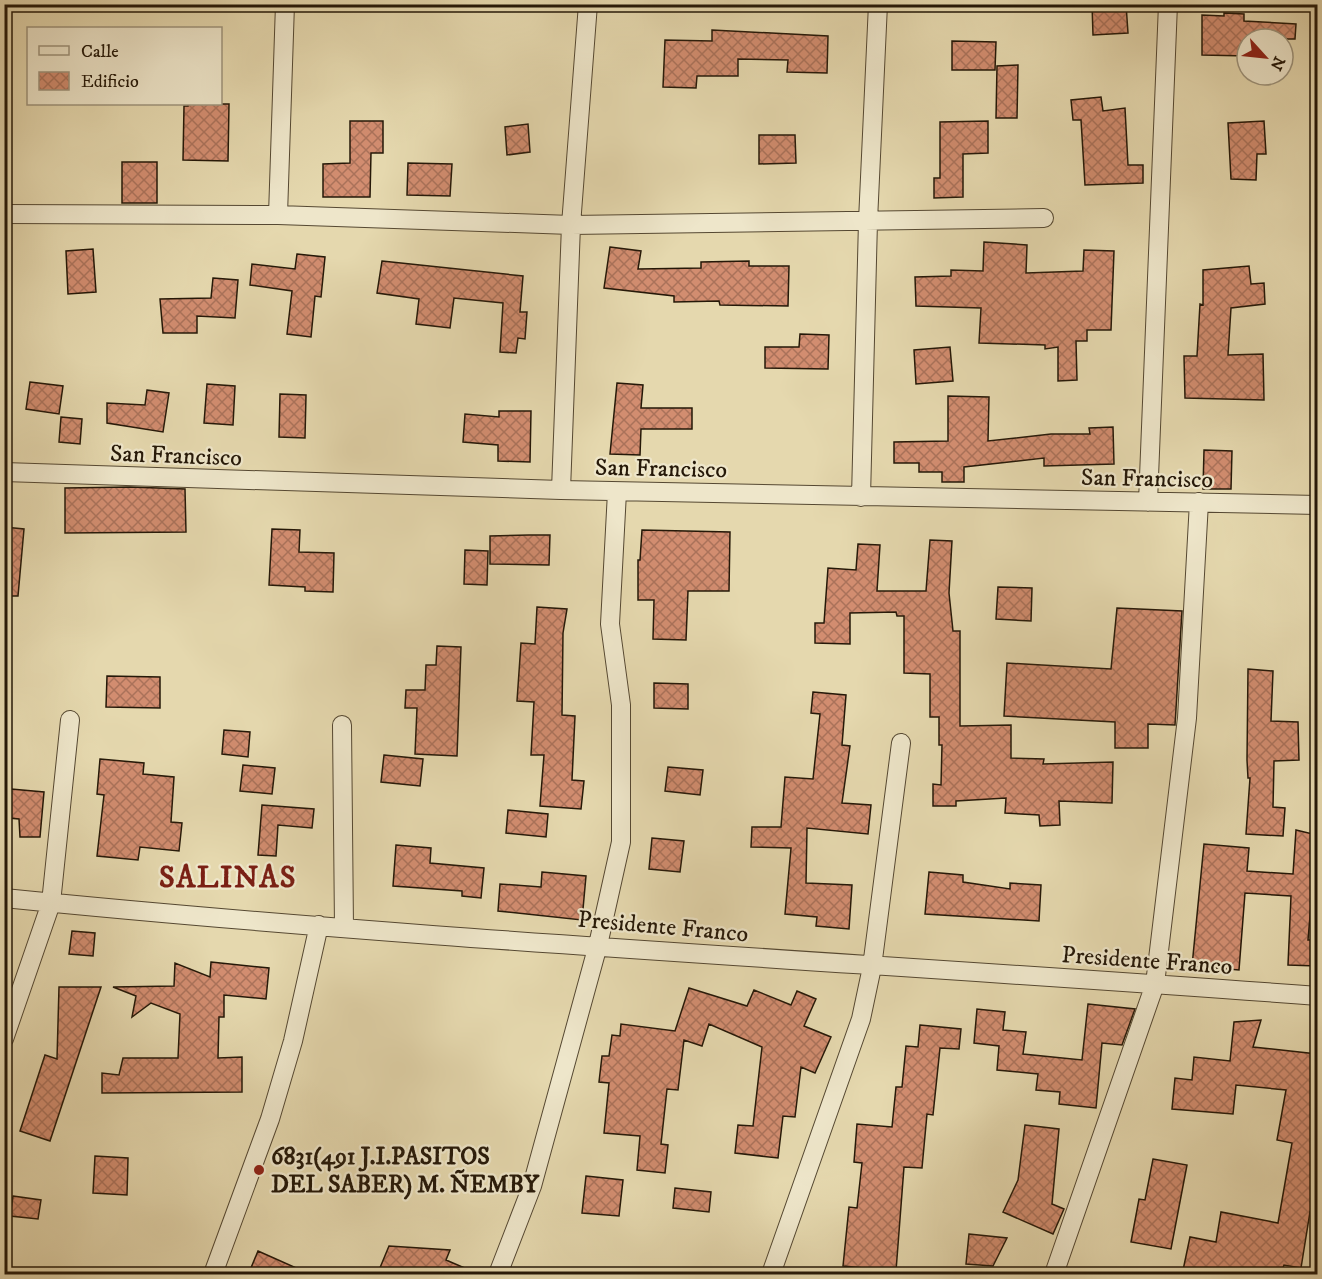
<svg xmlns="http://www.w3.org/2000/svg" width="1322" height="1279" font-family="'IM FELL DW Pica',serif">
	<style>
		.building { fill: url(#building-cross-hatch); stroke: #251808; stroke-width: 1.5 }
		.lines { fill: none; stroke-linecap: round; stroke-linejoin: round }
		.minor-casing { stroke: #554832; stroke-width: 20 }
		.minor { stroke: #eee6ca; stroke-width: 18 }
		.poi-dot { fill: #8f2418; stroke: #eee6ca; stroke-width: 2 }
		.labels { text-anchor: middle; stroke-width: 4.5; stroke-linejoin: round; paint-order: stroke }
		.street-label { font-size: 24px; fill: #251808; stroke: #eee6ca }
		.poi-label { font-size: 24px; font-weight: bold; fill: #251808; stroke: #eee6ca; text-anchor: start }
		.district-label { font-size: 30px; font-weight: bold; letter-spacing: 1.5px; fill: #7a1f14; stroke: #eee6ca }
	</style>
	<defs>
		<pattern id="building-cross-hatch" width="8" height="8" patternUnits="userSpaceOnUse" patternTransform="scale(1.5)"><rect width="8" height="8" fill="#d28d70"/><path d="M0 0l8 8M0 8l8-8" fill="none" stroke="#aa725a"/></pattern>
	</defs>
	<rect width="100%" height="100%" fill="#e5d8ae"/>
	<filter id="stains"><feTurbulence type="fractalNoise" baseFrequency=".00333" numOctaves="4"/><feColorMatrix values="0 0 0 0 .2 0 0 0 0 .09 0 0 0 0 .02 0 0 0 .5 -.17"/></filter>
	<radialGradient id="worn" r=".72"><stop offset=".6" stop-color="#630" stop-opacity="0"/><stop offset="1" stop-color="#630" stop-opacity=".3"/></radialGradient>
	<path class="building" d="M1092,4H1126L1128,33L1093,35Z
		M1224,13L1244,14V21L1296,24L1295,39H1247V56L1202,55V15L1224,16Z
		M712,30L828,36L827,73L787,72L788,60L738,59V76H697L696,88L663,87L665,40L712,41Z
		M952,41L996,42L995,70H952Z
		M1018,65L1017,118H996L997,66Z
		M1101,97L1103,111L1125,108L1128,165H1143V183L1085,185L1081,120H1073L1071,100Z
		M188,104H229L228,161L183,160L184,106H188Z
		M350,121H383V153H371L370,197H323V164L350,163Z
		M988,121V153L963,154V197L934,198V178H940V122Z
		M1264,121L1266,154H1257L1256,180L1231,179L1228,123Z
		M528,124L530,152L507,155L505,127Z
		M759,135H795L796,163L759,164Z
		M122,162H157V203H122Z
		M408,163L452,164L450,196L407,195Z
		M984,242L1027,245L1026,273L1083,271L1084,250L1114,251L1111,330H1087V341H1076L1077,380L1058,381V347L1045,349V345L979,343L981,308L916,306L915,277L951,276V270L983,271Z
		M610,247L641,251L638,269L701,268V262L749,261V266H789L788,306L720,305L719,301L674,302V296L604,288Z
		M93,249L96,292L68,294L66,251Z
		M297,254L325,257L321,297L315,296L311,337L287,334L292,291L250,285L252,264L295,269Z
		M382,261L523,276L520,312H527L525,339L518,338L516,353L500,352L503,303L454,298L450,328L416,324L419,299L377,293Z
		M1249,266L1251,284L1264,283L1265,304L1231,308L1228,355L1263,354L1264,400L1185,398L1184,356H1197L1200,304L1203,305V270Z
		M213,278L238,280L235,318L197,316V333H163L160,299L211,298Z
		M800,334L829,335L828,369L765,368V347H799Z
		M950,347L953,381L916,384L914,350Z
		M30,382L63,386L59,414L26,409Z
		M617,383L643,385L641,408H692V429H641L640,455L610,454Z
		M207,384L235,386L233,425L204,423Z
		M147,390L169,393L163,432L107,423V403L145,405Z
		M280,394L306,395L305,438L279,437Z
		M948,396L989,397L988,441L1051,434H1090L1089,428L1113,427L1114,464L1044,466V458L964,467V482H942V472H919V463H894V442L948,441Z
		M499,411H531L530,462L498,461V445L463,442L465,414L499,417Z
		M61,417L82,419L80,444L59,442Z
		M1204,450L1232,451L1231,489H1203Z
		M130,487L185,489L186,532L65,533V488Z
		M4,527L24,529L18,596H4Z
		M272,529L300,530L299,552L334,553L333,592L305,591V587L269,585Z
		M642,530L730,532L729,591H688L686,640L653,639L654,600H638V560H640Z
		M529,535H550L549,565L490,564V536Z
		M930,540L952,541L949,593L953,631H960V726L1011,725V758L1044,759L1043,764L1113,762L1112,803L1059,801L1060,825L1040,826L1039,815L1005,813L1006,798L956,801V806H933V784L941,785L942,745H939V717H930V674L904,673V616H897L896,612L850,613V644L815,643V623H824L828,568L856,570L858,544L880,545L877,591H926Z
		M465,550L488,551L487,585L464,584Z
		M998,587L1032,588L1031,621L996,619Z
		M537,607L567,609L563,633L562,715L575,716L572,780L584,781L581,809L540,806L544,755H531L534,702L517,701L521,643L535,644Z
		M1117,608L1182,611L1175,725L1148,724V748H1115V722L1004,716L1007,663L1111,669Z
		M437,646L461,647L457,756L415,754L417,708H405L406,690H425L426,665H436Z
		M1248,669L1273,671L1271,721L1298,722L1299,760L1274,761L1273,807L1285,808L1283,836L1246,834L1250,778H1248L1247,760Z
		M107,676L160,677V708L106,707Z
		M654,683L688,684V709L654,708Z
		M813,692L846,695L842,745L850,746L842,803L871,805L868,834L807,828L806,883L852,885L849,929L816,926L817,917L785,914L791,848L751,847L752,827H781L785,777L813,779L820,714L811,713Z
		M224,730L250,732L248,757L222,754Z
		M384,755L423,759L420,786L381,782Z
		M100,759L144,763L143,774L174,777L171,822L182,823L179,851L140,847L138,860L97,856L104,795L97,794Z
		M243,765L275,768L272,794L240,791Z
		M668,767L703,770L700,795L665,791Z
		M11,789L44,792L40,837H20L19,819L9,818Z
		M262,805L314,809L312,828L278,825L276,856L258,855Z
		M508,810L548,814L546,837L506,833Z
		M1296,830L1317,835L1308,940H1317V966L1288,965L1291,896L1245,893L1239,970L1192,966L1204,844L1249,848L1247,871L1293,874Z
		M652,838L684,841L680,872L649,869Z
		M396,845L431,848L430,863L484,868L481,898L462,896V891L393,886Z
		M542,872L586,876L582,920L498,911L500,884L541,887Z
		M929,872L963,875V882L1010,889V883L1041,885L1039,921L925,914Z
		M72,931L95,933L93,956L69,954Z
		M211,962L269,968L266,999L224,995V1017H219L218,1058L242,1057V1092L102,1093V1073L119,1075L123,1058H178L180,1014L151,1003L132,1017L136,996L113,987L174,986L175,963L210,977Z
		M59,987H101L50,1141L20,1131L45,1055L57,1059Z
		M689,988L747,1006L754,990L791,1005L797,991L816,999L804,1026L831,1037L815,1073L801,1067L795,1117L783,1116L778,1158L735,1153L738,1125L753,1126L762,1047L709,1024L702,1046L684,1040L678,1090L667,1089L661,1144L668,1145L665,1173L637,1170L640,1136L604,1133L609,1083L599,1082L602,1056H609L612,1035L620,1036L621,1024L675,1031Z
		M1088,1004L1135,1009L1122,1045L1102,1043L1096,1108L1059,1104L1060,1092L1036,1090L1038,1074L997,1070L999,1046L974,1043L977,1009L1005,1012L1003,1030L1026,1032L1023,1054L1082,1060Z
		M1261,1020L1253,1047L1317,1054V1214L1310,1212L1301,1268L1284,1265L1280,1275H1182L1190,1237L1216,1242L1221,1212L1278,1223L1292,1143L1277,1140L1286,1090L1236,1085L1233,1114L1172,1109L1175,1078L1192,1080L1194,1057L1230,1061L1234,1022Z
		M920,1025L961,1029L959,1049L940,1048L933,1115L927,1114L922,1168L904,1167L896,1271L843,1266L849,1207L857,1208L862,1163L854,1162L857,1124L892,1127L896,1087H902L906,1046L918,1047Z
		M1025,1125L1059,1129L1052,1204L1064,1209L1053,1234L1003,1212L1018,1180Z
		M95,1156L128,1158L127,1195L93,1193Z
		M1153,1159L1187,1165L1171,1249L1131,1242L1139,1199L1145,1200Z
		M586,1176L623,1180L619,1216L582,1213Z
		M675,1188L711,1192L709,1212L673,1208Z
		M13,1196L41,1200L38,1219L10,1216Z
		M969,1234L1007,1238L993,1266L966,1264Z
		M389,1246L450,1250L446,1260L481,1275H377Z
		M258,1251L312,1275H248Z"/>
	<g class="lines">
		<defs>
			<path id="minor" d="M4,214L278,215L571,225L1044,218
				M278,215L285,4
				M4,472L561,490L1318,505
				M561,490L571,225L588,4
				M861,497L868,221L878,4
				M1148,502L1168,4
				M342,725L344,927
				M4,898C441,942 880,963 1318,996
				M4,1039L51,903L70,720
				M213,1274L270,1119L293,1041L319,925
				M498,1274L532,1186L598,945L621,842V705L610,624L617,492
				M771,1274L861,1019L872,967L901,743
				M1054,1274L1155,984L1187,718L1199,502"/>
		</defs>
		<use href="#minor" class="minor-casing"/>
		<use href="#minor" class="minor"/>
	</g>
	<circle class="poi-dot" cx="259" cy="1170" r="6"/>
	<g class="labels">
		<g class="street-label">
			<text transform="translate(176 455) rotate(2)" y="8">San Francisco</text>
			<text transform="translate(661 468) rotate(1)" y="8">San Francisco</text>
			<text transform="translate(1147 478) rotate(1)" y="8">San Francisco</text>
			<text transform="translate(663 926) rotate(5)" y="8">Presidente Franco</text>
			<text transform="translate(1147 960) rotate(4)" y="8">Presidente Franco</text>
		</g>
		<g class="poi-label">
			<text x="271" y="1164">6831(491 J.I.PASITOS<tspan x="271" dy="28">DEL SABER) M. ÑEMBY</tspan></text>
		</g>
		<g class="district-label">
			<text x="228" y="887">SALINAS</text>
		</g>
	</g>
	<rect width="1322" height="1279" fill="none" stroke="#e5d8ae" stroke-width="24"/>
	<rect x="6" y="6" width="1310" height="1267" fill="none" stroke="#251808" stroke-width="3"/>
	<rect x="12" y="12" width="1298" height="1255" fill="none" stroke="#251808" stroke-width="1.5"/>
	<rect x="27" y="27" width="195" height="78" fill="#eee6ca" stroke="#9e947c" stroke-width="1.5"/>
	<rect x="39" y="46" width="30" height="9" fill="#eee6ca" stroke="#9e947c" stroke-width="1.5"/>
	<text x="81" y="57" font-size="18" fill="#251808">Calle</text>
	<rect x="39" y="72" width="30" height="18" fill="url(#building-cross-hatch)" stroke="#9e947c" stroke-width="1.5"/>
	<text x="81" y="87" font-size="18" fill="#251808">Edificio</text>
	<g transform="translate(1265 57) rotate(117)"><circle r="28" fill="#eee6ca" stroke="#9e947c" stroke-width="1.5"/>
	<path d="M0-4.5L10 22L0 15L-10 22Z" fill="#8f2418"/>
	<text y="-9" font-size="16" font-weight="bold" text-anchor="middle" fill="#251808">N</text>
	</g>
	<rect width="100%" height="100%" filter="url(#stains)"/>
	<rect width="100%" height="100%" fill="url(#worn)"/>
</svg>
